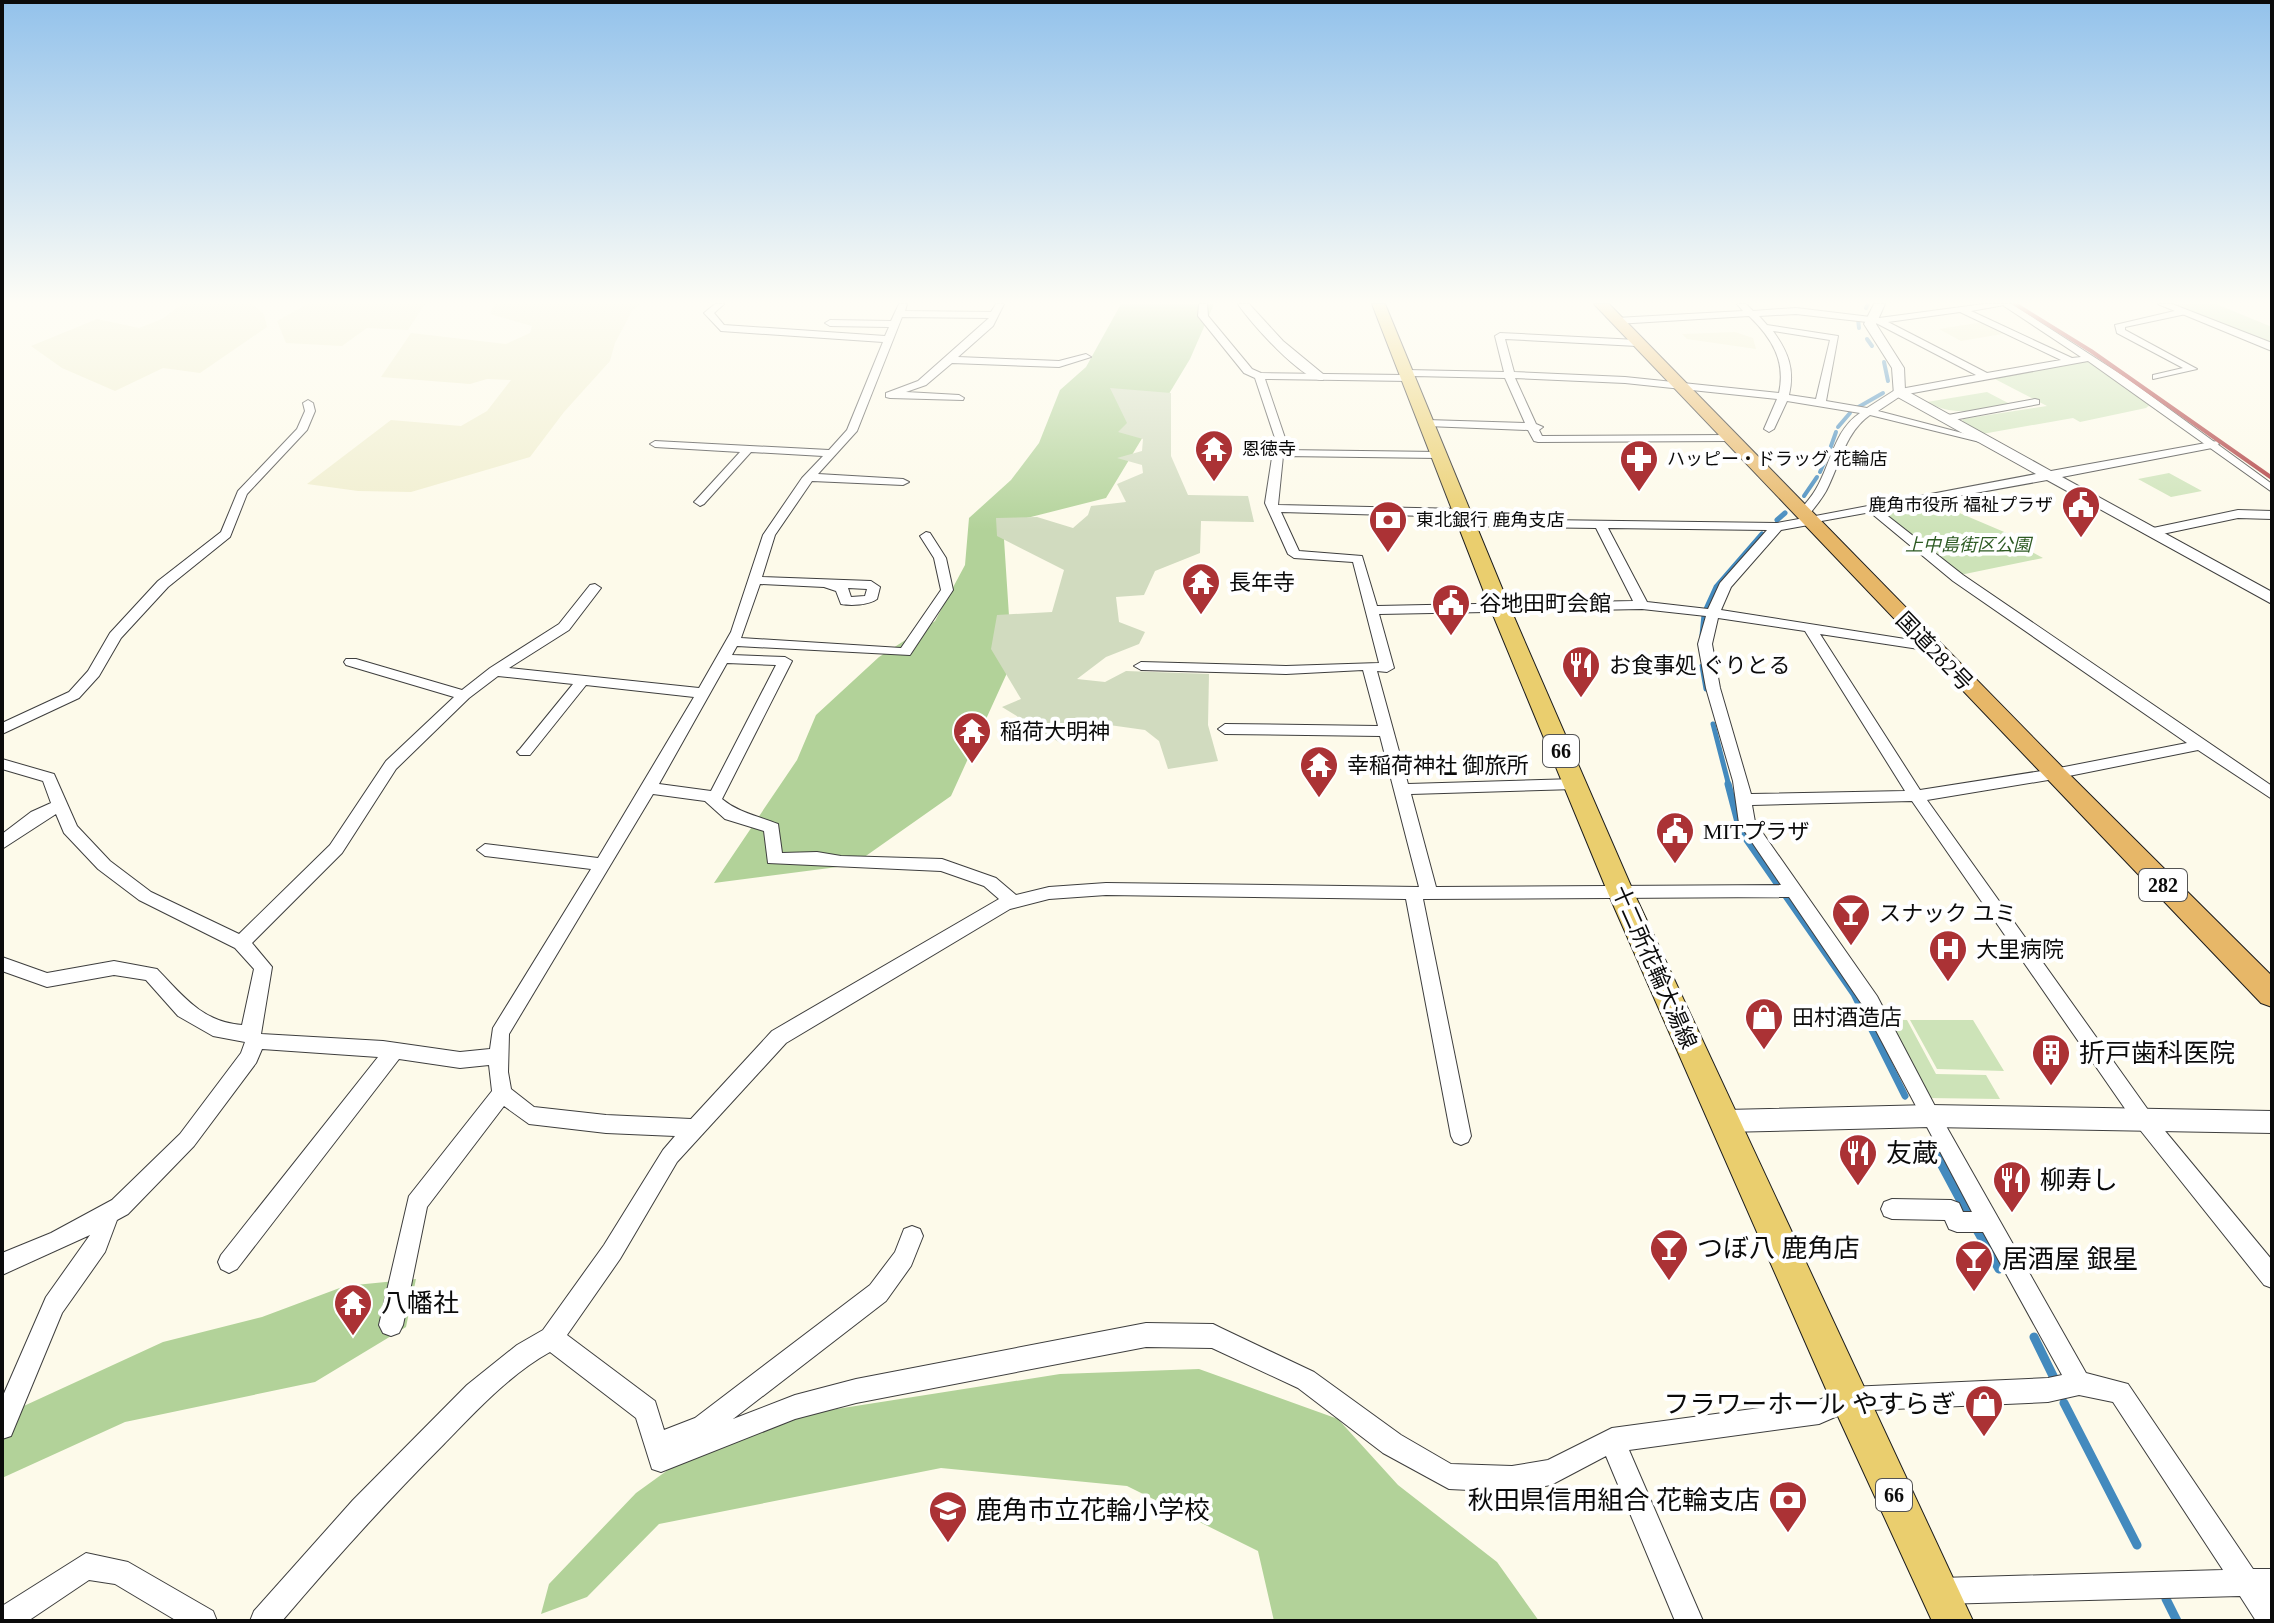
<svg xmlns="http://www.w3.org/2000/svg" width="2274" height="1623" font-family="'Times New Roman','Noto Sans JP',serif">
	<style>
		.farmland { fill: #f0eece }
		.green { fill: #cde3b8 }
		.forest { fill: #b2d299 }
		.cemetery { fill: #d1dbbf }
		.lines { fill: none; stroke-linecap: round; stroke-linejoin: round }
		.stream-far3 { stroke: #438abe; stroke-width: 4 }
		.stream-far2 { stroke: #438abe; stroke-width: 5 }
		.stream-far1 { stroke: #438abe; stroke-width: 7 }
		.stream { stroke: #438abe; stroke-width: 9 }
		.minor-casing { stroke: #3e3e3e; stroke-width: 2 }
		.tertiary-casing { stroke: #3e3e3e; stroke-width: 2 }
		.primary-casing { stroke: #1c1c1c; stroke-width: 2 }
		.trunk-casing { stroke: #1c1c1c; stroke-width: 2 }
		.minor { fill: #fff; fill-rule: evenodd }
		.tertiary { fill: #fff; fill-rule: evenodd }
		.primary { fill: #eace6e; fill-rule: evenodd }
		.trunk { fill: #e7b768; fill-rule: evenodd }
		.rail { stroke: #ab3235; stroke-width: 4 }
		.labels { text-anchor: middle; stroke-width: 8; stroke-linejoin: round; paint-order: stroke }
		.far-poi-label { font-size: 18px; fill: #0b0b0b; stroke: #fff; text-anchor: start }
		.far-park-label { font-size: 18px; font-style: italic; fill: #2d5a23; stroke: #fff }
		.shield { fill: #fff; stroke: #545454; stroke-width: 2 }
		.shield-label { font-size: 20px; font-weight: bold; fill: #0b0b0b }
		.poi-label { font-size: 22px; fill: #0b0b0b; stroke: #fff; text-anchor: start }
		.street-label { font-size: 22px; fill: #0b0b0b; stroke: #fff }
		.near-poi-label { font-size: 26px; fill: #0b0b0b; stroke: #fff; text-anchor: start }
	</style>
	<rect width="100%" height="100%" fill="#fdfaea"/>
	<path class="farmland" d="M182,304H253L264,314L267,327L200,373L163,368L115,391L62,368L31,346L97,319L139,328L162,319Z
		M307,304H425L408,330L367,328L342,346L286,343L277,321Z
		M494,304H641L632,311L615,343L610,361L564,412L530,457L411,492L358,491L307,484L391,420L461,426L487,411L511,380L487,379L470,384L381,377L411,333L506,344L530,333L532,326L490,314Z
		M1983,322L2008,333L1961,341L1939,329Z
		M1735,332L1753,338L1756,349L1687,339L1682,334Z"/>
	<path class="green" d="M2170,304H2216L2272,327V344Z
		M2088,360L2151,404L2146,408L2080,422L2073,418L1982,434L1962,423L1963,419L2047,406L1991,377Z
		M1987,392L2010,404C1979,409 1955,418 1927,402Z
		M2169,473L2202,491L2171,497L2138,479Z
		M1936,503L2016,537V543L2043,558L1960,575L1885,513Z
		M1887,1020H1907L1936,1074L1986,1075L2000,1099L1928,1098Z
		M1910,1020H1973L2004,1071L1937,1069Z"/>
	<path class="forest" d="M1121,304H1214L1190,359L1106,498L1003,524L1012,662L951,796L853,865L714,883L797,760L816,715L879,657L935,621L965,565L969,518L1011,480L1039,443L1060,390L1086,367Z
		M416,1279L406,1327L315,1382L125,1422L2,1478V1416L163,1342L262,1317L345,1286Z
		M1199,1369L1338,1419L1398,1485L1497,1562L1539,1621H1274L1258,1551L1127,1486L941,1468L659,1524L587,1597L541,1614L549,1584L636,1493L708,1441L811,1413L1060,1374Z"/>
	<path class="cemetery" d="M1110,388L1171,393V456L1188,495L1248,496L1254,522L1201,521L1200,553L1155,571L1144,595L1116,597L1119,622L1145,632L1139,644L1106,657L1077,679L1105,682L1126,671L1209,674L1208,725L1218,761L1168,769L1159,741L1145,730L1102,724L1062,744L1002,707L1021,699L991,649L997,615L1052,612L1064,570L997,536L996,518L1037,517L1073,528L1088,515L1091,506L1126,502L1117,484L1143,473L1142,465L1117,458L1142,451L1143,439L1118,432L1127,423Z"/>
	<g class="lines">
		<path class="stream-far3" d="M1866,308L1868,304
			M1858,319L1859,328
			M1867,339L1872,346
			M1884,362L1888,381
			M1855,409L1883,393
			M1838,427L1850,413
			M1830,449L1836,432
			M1820,472L1828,454
			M1804,496L1817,477"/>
		<path class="stream-far2" d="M1777,520L1785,513
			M1706,609L1716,587L1762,534
			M1702,635L1704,615
			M1702,666L1706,689
			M1713,724L1729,786"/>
		<path class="stream-far1" d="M1728,784L1740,830L1854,994L1905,1096"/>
		<path class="stream" d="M1932,1147L1970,1218
			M1976,1228L1999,1269
			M2034,1337L2055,1380
			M2064,1403L2137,1545
			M2166,1599L2177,1621"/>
		<defs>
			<path id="minor" d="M715,304H724L714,313L724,325L885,336L889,327L830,326L825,323L830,320L891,321L899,304H907L905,311L991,312L996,304H1004L993,326L958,357L1059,361L1086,354L1091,357L1059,367L952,363L926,385L906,392L959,395L964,398L963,400L890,398L886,397V393L918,381L989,318L902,317L857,431L818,474L903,479L909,482L903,485L812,481L775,535L762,577L871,581L880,587L877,599C869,605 851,606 841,604L836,591L824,587L760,584L741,638L901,648L941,590L934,558L920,536L926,532L930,533L946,558L953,590L910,655L737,646L732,655L785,657L792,661L722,799C739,813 758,816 778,824L782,853L817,852L841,856L942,859L996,878L1016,895L1049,887L1106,883L1419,887L1380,736L1225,734L1218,729L1225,724L1378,726L1363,670L1286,674L1141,670L1134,666L1141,662L1286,666L1379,663L1353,562L1294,558L1288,554L1265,503L1275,438L1255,378L1244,373L1198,316L1199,304H1207L1208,316L1252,369L1261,373L1403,375V371L1407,370L1504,372L1495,336L1500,333L1637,340L1642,343L1637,346L1505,339L1514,372L1625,377L1779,393C1786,361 1772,338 1749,316L1616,324L1611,321L1616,318L1743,311L1737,304H1746L1753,311L1796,308L1879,318L1984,304H2012L2128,379L2272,484V492L2088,361L1902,395L1878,411L1989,440L1984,443L1870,415C1846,432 1841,460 1829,485C1824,497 1815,507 1807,517L1803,518L1797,514C1803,506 1811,498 1816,489C1831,464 1834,430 1860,413L1787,401L1774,429L1769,432L1764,429L1777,399L1625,383L1515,378L1536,424L1543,427L1539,430L1542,436L1730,435L1735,438L1730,441L1538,442L1534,441L1528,430L1427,426L1422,423L1427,420L1525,423L1505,378L1413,376V380L1409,381L1265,379L1285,438L1284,450L1439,452L1445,455L1439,458L1283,456L1278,505L1462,509L1468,513L1462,517L1281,512L1299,551L1362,556L1377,606L1633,601L1596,528L1462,526L1460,523L1466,519L1777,523L1810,517L1814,518V524L1781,530L1731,587L1721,610L1937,644L1939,647L1937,650L1932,651L1820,634L1920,790L2054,769L2187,743L1953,581L1871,513V507L1875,506L1963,575L2272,786V799L2198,750L2054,779L1927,800L2151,1114L2272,1260V1288L2264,1285L2137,1126L1912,801L1752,805L1755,822L1877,996L1937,1110L2086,1373L2128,1384L2253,1569H2272V1621H2256L2240,1596L1940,1604L1931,1600L1927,1591L1931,1582L1940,1578L2223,1570L2113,1402L2079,1395L2048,1402L1849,1411L1819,1424L1629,1450L1703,1621H1675L1606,1456L1551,1485L1512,1492L1449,1489L1383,1453L1298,1388L1212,1348L1146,1347L856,1403L795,1419L661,1472L652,1469L636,1418L550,1352C509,1375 476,1411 444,1444C387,1501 334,1560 282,1621H250L254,1611L353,1500L467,1385L517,1345L543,1330L604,1245L663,1150L675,1136L606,1133L529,1124L504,1106L427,1207L403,1325L399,1333L391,1336L383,1333L379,1325L409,1196L492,1091L489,1065L460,1068L399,1059L237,1269L229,1273L221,1269L218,1262L221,1255L378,1057L262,1049L256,1063L194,1146L128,1214L117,1220L105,1252L62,1313L11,1436L2,1439V1398L46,1297L90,1235L2,1275V1253L51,1233L112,1200L180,1134L241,1053L245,1042L213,1036L178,1016L146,980L114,975L47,987L2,971V957L47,973L114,961L157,969C183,996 202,1022 242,1025L254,969L235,948L139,900L98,869L64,833L56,814L2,849V834L31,812L51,803L43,781L2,769V759L54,774L77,826L110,861L151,892L239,934L330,845L386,761L454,697L346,665L344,662L346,659H356L462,690L490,668L559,624L590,585L595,584L601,588L569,630L509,668L699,688L731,632L763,535L802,478L823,456L751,452L704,504L700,506L694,502L696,500L740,452L655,447L650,444L655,441L829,450L847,430L883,342L721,331L704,313ZM2004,305V306L2081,357L2072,358L1971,311ZM1960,312L2061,360L1987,373L1888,322ZM1796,314L1876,323L1976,375L1895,390L1867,408L1826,401L1838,336L1767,325L1759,316ZM1773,331L1830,340L1816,399L1789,395C1795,369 1788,352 1773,331ZM1608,528L1767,530L1720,583L1708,609L1647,602ZM848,588L867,589L865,596L851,597ZM1642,609L1706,616L1698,644L1706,688L1733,781L1739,823L1781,885L1436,887L1411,794L1575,789L1583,784L1575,779L1408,784L1377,671L1387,672L1394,668L1379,614ZM1718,618L1805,631L1905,791L1751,794L1720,688L1712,644ZM727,663L776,665L711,791L659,784ZM498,676L573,684L520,749L517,752L520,755H530L586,685L694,697L598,858L485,844L477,850L485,856L591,869L493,1028L490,1049L460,1052L383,1041L261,1034L272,967L252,943L342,853L396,769L469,698ZM653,794L705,801L725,819L764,831L768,863L941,871L984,886L999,899L772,1031L691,1119L606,1115L534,1107L511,1089L508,1072L509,1034ZM1106,895L1406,899L1451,1136L1454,1142L1461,1145L1468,1142L1471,1136L1423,899L1789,897L1863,1006L1972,1212H1963L1959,1203L1951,1200L1892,1199L1884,1202L1881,1209L1884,1216L1892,1219L1945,1220L1949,1229L1957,1232H1983L2062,1375L2048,1378L1849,1387L1819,1400L1612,1428L1548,1460L1512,1466L1451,1464L1401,1435L1314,1372L1221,1328L1213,1324L1146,1323L856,1379L795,1395L733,1419L886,1301L911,1266L923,1236L920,1229L912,1226L904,1229L895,1252L870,1285L695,1418L664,1430L655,1401L567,1335L620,1259L677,1162L786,1043L1010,909L1049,899Z
				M2183,309L2186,310V314L2125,327V330L2197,369L2153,379V375L2183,368L2117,333L2115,325Z
				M2035,399L2039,400V404L1948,421L1943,418L1948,415Z
				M308,400L313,403L315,411L307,430L247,494L230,537L168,587L121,638L99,676L79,698L2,734V723L69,692L88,671L110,633L158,581L221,532L238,491L297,429L305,411L303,403Z
				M2238,510L2272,511V519L2238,518L2153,536L2147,532L2153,528Z
				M86,1553L128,1562L213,1611L217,1621H177L115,1584L89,1580L28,1621H2V1606Z"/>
			<path id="tertiary" d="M1238,304H1249L1283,341L1323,374V380C1303,382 1249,321 1238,304Z
				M1874,304H1885L1876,324L1904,368L1905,390L2051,471L2217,441L2219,444L2212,448L2062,477L2272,592V604L2047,480L1805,524L1803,521L1810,517L2036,474L1894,395L1892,368L1864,324Z
				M2158,304H2172L2272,343V351Z
				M1930,1105L2272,1111V1133L1930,1127L1725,1132L1716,1129L1712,1121L1716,1113L1725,1110Z"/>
			<path id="primary" d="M1372,304H1385L1511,610L1634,893L1973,1621H1932L1836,1412L1608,893L1491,610Z"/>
			<path id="trunk" d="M1594,304H1609L2063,768L2272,976V1007L2261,1003Z"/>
		</defs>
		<use href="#minor" class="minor-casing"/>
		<use href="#tertiary" class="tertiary-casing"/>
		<use href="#primary" class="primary-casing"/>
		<use href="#trunk" class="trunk-casing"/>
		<use href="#minor" class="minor"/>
		<use href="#tertiary" class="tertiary"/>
		<use href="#primary" class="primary"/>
		<use href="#trunk" class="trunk"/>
		<path class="rail" d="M2015,304L2091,351L2272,478"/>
	</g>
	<linearGradient id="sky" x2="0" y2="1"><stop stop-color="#93c2eb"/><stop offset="0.57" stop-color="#fefdf6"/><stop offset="1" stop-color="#fefdf6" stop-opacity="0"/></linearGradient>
	<rect width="2274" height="531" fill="url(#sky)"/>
	<defs>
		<symbol id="temple-pin" viewBox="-11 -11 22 30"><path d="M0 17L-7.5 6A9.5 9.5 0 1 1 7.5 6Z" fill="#ab3235" stroke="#fff"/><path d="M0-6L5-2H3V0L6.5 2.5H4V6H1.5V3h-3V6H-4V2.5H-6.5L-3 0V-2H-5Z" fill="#fff"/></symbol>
		<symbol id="pharmacy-pin" viewBox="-11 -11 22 30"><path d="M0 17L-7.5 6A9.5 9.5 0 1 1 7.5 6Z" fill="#ab3235" stroke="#fff"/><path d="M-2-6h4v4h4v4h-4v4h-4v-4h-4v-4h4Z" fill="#fff"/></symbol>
		<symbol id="civic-pin" viewBox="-11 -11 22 30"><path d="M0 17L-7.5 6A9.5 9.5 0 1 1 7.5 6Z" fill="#ab3235" stroke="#fff"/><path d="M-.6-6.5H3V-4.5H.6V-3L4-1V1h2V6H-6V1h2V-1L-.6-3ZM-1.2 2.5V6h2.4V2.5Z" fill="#fff"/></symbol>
		<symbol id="bank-pin" viewBox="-11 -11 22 30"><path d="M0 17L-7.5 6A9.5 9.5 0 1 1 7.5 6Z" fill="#ab3235" stroke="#fff"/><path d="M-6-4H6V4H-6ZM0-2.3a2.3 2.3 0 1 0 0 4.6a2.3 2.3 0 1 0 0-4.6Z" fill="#fff"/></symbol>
		<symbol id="restaurant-pin" viewBox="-11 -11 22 30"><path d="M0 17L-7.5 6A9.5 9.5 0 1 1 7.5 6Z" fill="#ab3235" stroke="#fff"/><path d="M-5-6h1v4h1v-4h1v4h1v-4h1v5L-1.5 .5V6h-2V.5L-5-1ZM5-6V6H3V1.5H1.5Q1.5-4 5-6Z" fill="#fff"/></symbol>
		<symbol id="bar-pin" viewBox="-11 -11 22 30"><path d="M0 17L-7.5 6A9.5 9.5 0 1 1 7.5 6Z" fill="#ab3235" stroke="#fff"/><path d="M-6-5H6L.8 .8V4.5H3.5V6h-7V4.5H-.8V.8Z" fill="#fff"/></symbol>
		<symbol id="hospital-pin" viewBox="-11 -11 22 30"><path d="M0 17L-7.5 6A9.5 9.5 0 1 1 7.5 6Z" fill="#ab3235" stroke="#fff"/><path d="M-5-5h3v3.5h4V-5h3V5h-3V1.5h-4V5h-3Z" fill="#fff"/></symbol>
		<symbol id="shop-pin" viewBox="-11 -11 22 30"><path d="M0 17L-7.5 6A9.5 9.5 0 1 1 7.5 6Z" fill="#ab3235" stroke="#fff"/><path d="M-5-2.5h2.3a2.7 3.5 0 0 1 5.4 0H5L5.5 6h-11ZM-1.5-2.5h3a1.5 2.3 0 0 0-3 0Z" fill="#fff"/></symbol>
		<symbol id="building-pin" viewBox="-11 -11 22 30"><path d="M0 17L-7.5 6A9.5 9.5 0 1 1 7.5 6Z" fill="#ab3235" stroke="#fff"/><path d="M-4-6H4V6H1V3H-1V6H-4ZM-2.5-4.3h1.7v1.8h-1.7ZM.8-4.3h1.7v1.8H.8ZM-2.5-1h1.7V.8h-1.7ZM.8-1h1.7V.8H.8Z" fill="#fff"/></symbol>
		<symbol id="school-pin" viewBox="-11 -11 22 30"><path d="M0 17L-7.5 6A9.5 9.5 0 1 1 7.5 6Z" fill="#ab3235" stroke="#fff"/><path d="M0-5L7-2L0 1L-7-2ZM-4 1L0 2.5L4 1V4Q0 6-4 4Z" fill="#fff"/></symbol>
	</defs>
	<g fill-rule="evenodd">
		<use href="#temple-pin" x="1192" y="427" width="44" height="60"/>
		<use href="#pharmacy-pin" x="1617" y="437" width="44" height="60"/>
		<use href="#civic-pin" x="2059" y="483" width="44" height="60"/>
		<use href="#bank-pin" x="1366" y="498" width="44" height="60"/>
		<use href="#temple-pin" x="1179" y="560" width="44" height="60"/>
		<use href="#civic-pin" x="1429" y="581" width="44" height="60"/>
		<use href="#restaurant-pin" x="1559" y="643" width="44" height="60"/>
		<use href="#temple-pin" x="950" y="709" width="44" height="60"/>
		<use href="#temple-pin" x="1297" y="743" width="44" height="60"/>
		<use href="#civic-pin" x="1653" y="809" width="44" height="60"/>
		<use href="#bar-pin" x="1829" y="891" width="44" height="60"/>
		<use href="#hospital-pin" x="1926" y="927" width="44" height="60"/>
		<use href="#shop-pin" x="1742" y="995" width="44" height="60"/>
		<use href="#building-pin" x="2029" y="1031" width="44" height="60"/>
		<use href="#restaurant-pin" x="1836" y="1131" width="44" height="60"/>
		<use href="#restaurant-pin" x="1990" y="1158" width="44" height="60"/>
		<use href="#bar-pin" x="1647" y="1226" width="44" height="60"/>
		<use href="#bar-pin" x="1952" y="1237" width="44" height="60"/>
		<use href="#temple-pin" x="331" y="1281" width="44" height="60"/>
		<use href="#shop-pin" x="1962" y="1382" width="44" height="60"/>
		<use href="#bank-pin" x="1766" y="1478" width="44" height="60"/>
		<use href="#school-pin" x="926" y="1488" width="44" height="60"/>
	</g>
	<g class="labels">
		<g class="far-poi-label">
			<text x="1242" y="455">恩徳寺</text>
			<text x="1667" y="465">ハッピー・ドラッグ 花輪店</text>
			<text x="2053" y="511" text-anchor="end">鹿角市役所 福祉プラザ</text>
			<text x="1416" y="526">東北銀行 鹿角支店</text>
		</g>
		<g class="far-park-label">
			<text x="1968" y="551">上中島街区公園</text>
		</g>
		<g class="shield">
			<rect x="1543" y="735" width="36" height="32" rx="6"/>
			<rect x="2139" y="869" width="48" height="32" rx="6"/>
			<rect x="1876" y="1479" width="36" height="32" rx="6"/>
		</g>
		<g class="shield-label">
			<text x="1561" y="758">66</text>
			<text x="2163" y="892">282</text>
			<text x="1894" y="1502">66</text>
		</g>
		<g class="poi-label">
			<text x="1229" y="590">長年寺</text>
			<text x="1479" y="611">谷地田町会館</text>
			<text x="1609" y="673">お食事処 ぐりとる</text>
			<text x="1000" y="739">稲荷大明神</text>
			<text x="1347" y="773">幸稲荷神社 御旅所</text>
			<text x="1703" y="839">MITプラザ</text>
			<text x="1879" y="921">スナック ユミ</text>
			<text x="1976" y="957">大里病院</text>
			<text x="1792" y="1025">田村酒造店</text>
		</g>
		<g class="street-label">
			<text transform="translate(1935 651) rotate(46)" y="8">国道282号</text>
			<text transform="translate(1655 967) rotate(66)" y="8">十二所花輪大湯線</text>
		</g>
		<g class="near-poi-label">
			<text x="2079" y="1062">折戸歯科医院</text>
			<text x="1886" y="1162">友蔵</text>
			<text x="2040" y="1189">柳寿し</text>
			<text x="1697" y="1257">つぼ八 鹿角店</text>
			<text x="2002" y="1268">居酒屋 銀星</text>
			<text x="381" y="1312">八幡社</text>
			<text x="1956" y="1413" text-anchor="end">フラワーホール やすらぎ</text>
			<text x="1760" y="1509" text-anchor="end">秋田県信用組合 花輪支店</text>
			<text x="976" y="1519">鹿角市立花輪小学校</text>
		</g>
	</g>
	<rect width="2274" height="1623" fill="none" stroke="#0b0b0b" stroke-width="8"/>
</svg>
